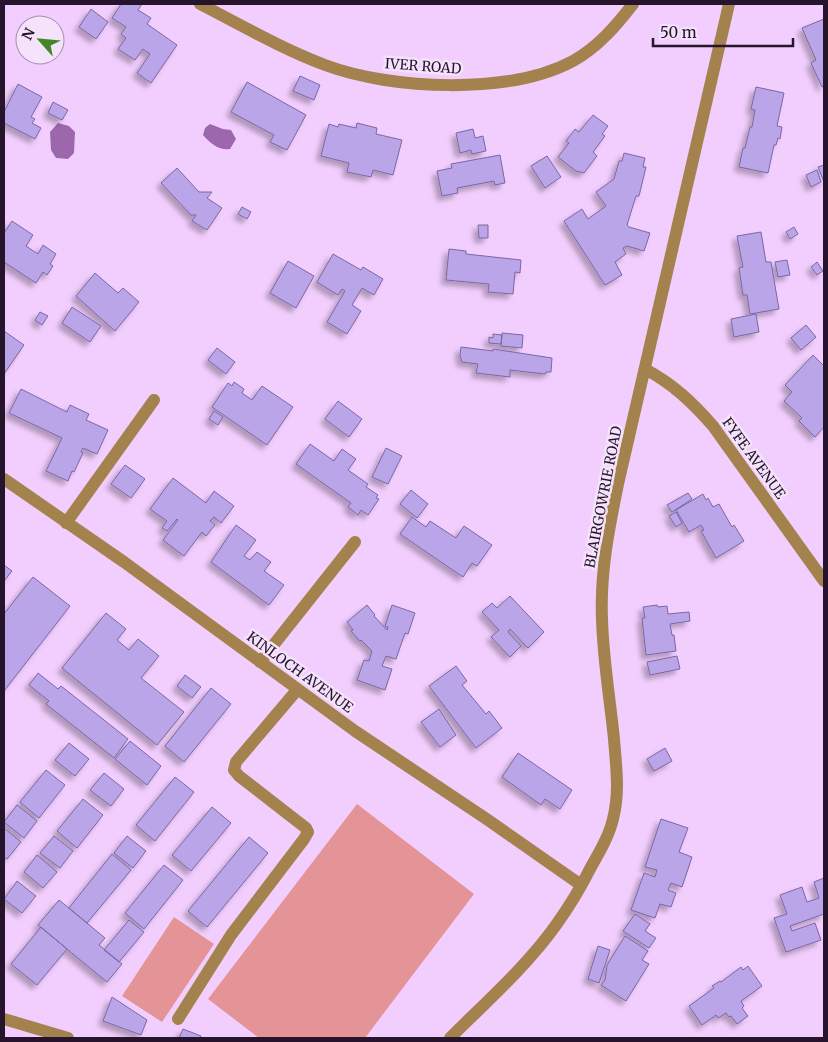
<svg xmlns="http://www.w3.org/2000/svg" width="828" height="1042" font-family="Merriweather,serif">
	<style>
		.green { fill: #e49497 }
		.water { fill: #9d67ae }
		.building { fill: #b9a5e7; stroke: #7a67a4; filter: url(#shadow) }
		.lines { fill: none; stroke-linecap: round; stroke-linejoin: round }
		.minor { stroke: #a3824d; stroke-width: 12 }
		.labels { text-anchor: middle; stroke-width: 5; stroke-linejoin: round; paint-order: stroke }
		.street-label { font-size: 14px; fill: #25142b; stroke: #f5e2fb }
	</style>
	<defs>
		<filter id="shadow"><feDropShadow dx="-4.5" dy="4.5" stdDeviation="2.5" flood-color="#0004"/></filter>
	</defs>
	<rect width="100%" height="100%" fill="#f2cefe"/>
	<path class="green" d="M357,804L474,894L365,1038H259L208,999Z
		M174,917L214,944L162,1022L122,996Z"/>
	<path class="water" d="M58,123L69,126L75,132L74,153L68,159L56,158L51,150L50,132Z
		M210,124L223,129L231,130L236,139L230,149C219,151 210,143 203,135L205,128Z"/>
	<path class="building" d="M121,4H142L138,10L151,18L147,24L177,45L151,83L137,73L150,54L143,49L135,60L118,49L126,38L121,34L126,27L112,18Z
		M91,9L108,22L96,39L79,27Z
		M824,19V86L822,87L811,63L816,60L802,28Z
		M300,76L320,85L314,100L293,91Z
		M247,82L306,115L287,150L270,142L274,135L231,112Z
		M18,84L42,97L31,117L35,119L32,123L41,128L35,139L4,123V112Z
		M756,87L784,93L777,126L782,127L780,139L778,138L776,145H774L768,173L739,167L743,148H745L750,127H752L755,110L751,109Z
		M53,102L68,110L62,120L48,113Z
		M593,115L608,126L602,134L605,136L593,152L597,156L584,173L576,171L558,157L569,143L566,141L575,129L579,132Z
		M357,123L377,128L376,134L402,140L393,175L373,170L371,177L347,172L349,163L321,156L329,124L338,127L339,124L356,128Z
		M473,129L475,138L483,136L486,151L472,154L471,150L460,153L456,133Z
		M624,153L645,158L643,167H646L639,196H636L627,225L629,227L650,233L644,251L627,246L623,248L626,254L615,262L622,275L605,285L564,221L582,209L588,219L606,206L596,192L614,179L619,161H622Z
		M500,155L505,183L495,185L494,181L457,188L458,193L442,196L437,171L452,168L451,164Z
		M547,156L561,177L545,188L531,166Z
		M824,165V182L818,167Z
		M177,168L199,192H212L207,198L222,208L207,230L192,221L196,215H191L161,183Z
		M817,170L821,182L811,187L806,175Z
		M242,207L251,212L247,219L238,214Z
		M12,221L33,235L26,246L38,254L43,245L56,254L50,264L53,266L47,275L43,272L36,283L4,262V233Z
		M478,225H488V238H479Z
		M794,227L798,234L790,239L786,232Z
		M761,232L766,262H771L779,309L750,314L747,295H743L739,268L743,267L737,236Z
		M449,249L466,251V254L521,260L520,273L515,272L513,294L488,292L489,284L446,280Z
		M333,254L361,270L363,267L383,279L374,295L362,288L352,305L361,311L347,334L327,322L345,291L342,289L338,295L317,282Z
		M787,260L790,275L778,277L775,262Z
		M288,261L314,276L296,308L270,293Z
		M817,262L823,271L817,275L811,267Z
		M95,273L118,293L123,288L139,302L115,331L76,296Z
		M72,307L101,326L90,342L62,323Z
		M40,312L48,316L42,325L35,320Z
		M756,314L759,332L734,337L731,319Z
		M806,325L816,337L801,350L791,338Z
		M4,331L24,345L4,374Z
		M502,333L523,335L522,348L501,346Z
		M493,334L502,335L501,344L489,343V337L493,338Z
		M461,347L493,351V349L552,358L551,372H546L545,374L510,370V377L476,373L478,364L462,362L460,355Z
		M217,348L235,362L226,374L208,360Z
		M813,355L824,366V427L815,437L799,421L802,418L784,401L792,392L785,385Z
		M234,382L244,389L242,393L252,400L262,386L293,407L267,445L212,407L228,383L232,386Z
		M21,389L67,412L70,405L89,414L86,420L108,430L97,454L83,448L81,452L83,453L74,472L72,471L68,481L46,471L62,438L9,413Z
		M338,401L362,419L349,437L325,419Z
		M214,411L223,417L218,425L209,419Z
		M310,444L334,461L342,449L356,459L348,470L368,484L366,487L378,495L376,498L379,499L368,515L361,510L358,515L348,507L351,503L296,464Z
		M386,448L402,456L388,484L372,477Z
		M125,465L145,479L131,498L111,484Z
		M173,478L206,503L214,491L234,506L221,523L214,517L210,521L215,525L206,536L202,532L184,556L163,540L178,520L177,519L167,531L162,528L167,521L150,509Z
		M411,490L428,504L417,518L400,504Z
		M688,493L692,499L672,512L667,505Z
		M703,494L706,500L708,498L713,507L719,504L732,527L734,525L744,541L716,558L701,531L704,530L701,525L689,532L676,510Z
		M676,512L682,523L676,527L669,516Z
		M412,517L426,527L430,521L456,538L464,526L492,545L477,566L472,563L463,577L400,534Z
		M236,525L256,540L244,556L250,560L257,552L271,562L264,571L284,585L269,605L211,562Z
		M4,565L12,571L4,581Z
		M33,577L70,606L4,691V614Z
		M510,596L544,632L528,648L510,629L508,632L521,646L510,657L491,637L499,630L482,612L492,603L497,608Z
		M367,605L375,615L374,616L387,630L388,627L385,626L392,605L415,613L408,634L405,633L396,659L386,656L382,666L392,669L385,690L357,680L364,660L369,661L372,651L361,640L360,641L351,631L353,630L347,622Z
		M657,605L658,607L667,606L668,614L689,612L690,621L670,624L672,635H674L676,651L646,655L642,618H645L643,607Z
		M106,613L126,629L117,640L129,650L138,639L159,656L141,678L184,712L157,745L62,668Z
		M677,656L680,669L650,675L647,662Z
		M456,666L467,681L462,685L486,714L489,711L502,728L476,748L429,686Z
		M38,673L58,689L61,686L128,739L114,758L46,704L49,701L29,685Z
		M185,675L201,687L192,698L177,686Z
		M211,688L231,704L184,762L165,746Z
		M439,709L456,735L440,747L421,722Z
		M130,741L161,766L147,785L115,759Z
		M69,743L89,759L75,776L55,760Z
		M665,748L672,761L654,771L647,759Z
		M518,753L572,790L560,809L545,799L541,805L502,777Z
		M46,770L65,785L39,818L20,802Z
		M104,773L124,789L111,806L90,790Z
		M175,777L194,792L155,841L136,825Z
		M83,799L103,815L77,848L57,831Z
		M17,805L37,821L24,838L4,822Z
		M212,807L231,823L191,871L172,855Z
		M661,819L688,828L679,852L692,857L682,887L671,883L668,890L676,893L671,907L660,904L655,918L631,910L644,873L655,877L657,870L645,867Z
		M4,828L21,842L7,859L4,857Z
		M54,836L73,851L60,868L40,853Z
		M127,836L146,851L133,868L114,853Z
		M249,837L268,853L207,927L188,911Z
		M112,854L131,870L87,923L69,908Z
		M37,855L57,872L43,888L24,872Z
		M164,865L183,880L144,929L125,913Z
		M824,878V914L790,926L792,931L815,923L821,940L786,952L774,918L787,914L780,895L802,887L807,902L819,898L814,882Z
		M17,881L36,896L22,913L4,899Z
		M59,900L105,938L99,945L122,964L107,982L38,925Z
		M635,914L650,924L645,931L656,938L649,948L623,931Z
		M129,920L144,932L119,962L104,950Z
		M41,927L67,949L37,985L11,964Z
		M625,936L648,951L642,960L649,964L626,1001L601,985L605,980L607,965Z
		M598,946L610,950L599,983L588,979Z
		M748,966L762,986L741,1001L744,1006L742,1008L748,1016L737,1024L731,1016L729,1017L726,1013L718,1018L716,1015L702,1025L689,1006L714,988L712,986L720,981L721,982L741,967L743,970Z
		M112,997L147,1020L141,1035L103,1021Z
		M183,1029L201,1036V1038H179Z"/>
	<g class="lines">
		<path class="minor" d="M200,4C241,25 282,49 325,65C392,90 510,95 573,61C598,47 616,26 633,4
			M645,369C673,384 692,402 713,426L824,581
			M4,479L124,562L355,731L488,820L581,885
			M66,523L154,400
			M260,662L355,542
			M4,1019L68,1038
			M178,1019L231,935L304,839L308,832L306,828L239,776L234,770L236,762L297,690
			M450,1038C486,1002 526,967 556,925C569,907 581,887 591,867C600,851 609,836 613,819C620,792 616,766 614,739C610,699 603,659 602,619C600,573 609,528 618,484L729,4"/>
	</g>
	<g class="labels">
		<g class="street-label">
			<text transform="translate(423 66) rotate(4)" y="5">IVER ROAD</text>
			<text transform="translate(754 458) rotate(54)" y="5">FYFE AVENUE</text>
			<text transform="translate(603 497) rotate(-79)" y="5">BLAIRGOWRIE ROAD</text>
			<text transform="translate(300 672) rotate(36)" y="5">KINLOCH AVENUE</text>
		</g>
	</g>
	<rect width="828" height="1042" fill="none" stroke="#25142b" stroke-width="10"/>
	<g transform="translate(40 40) rotate(297)"><circle r="24" fill="#f5e2fb" stroke="#a290a8"/>
	<path d="M0-4L9 19L0 12L-9 19Z" fill="#448526"/>
	<text y="-8" font-size="14" font-weight="bold" text-anchor="middle" fill="#25142b">N</text>
	</g>
	<path d="M653 38v8h140v-8" fill="none" stroke="#25142b" stroke-width="2.5"/>
	<text x="660" y="38" font-size="15" fill="#25142b" stroke="#f5e2fb" stroke-width="4" paint-order="stroke">50 m</text>
</svg>
